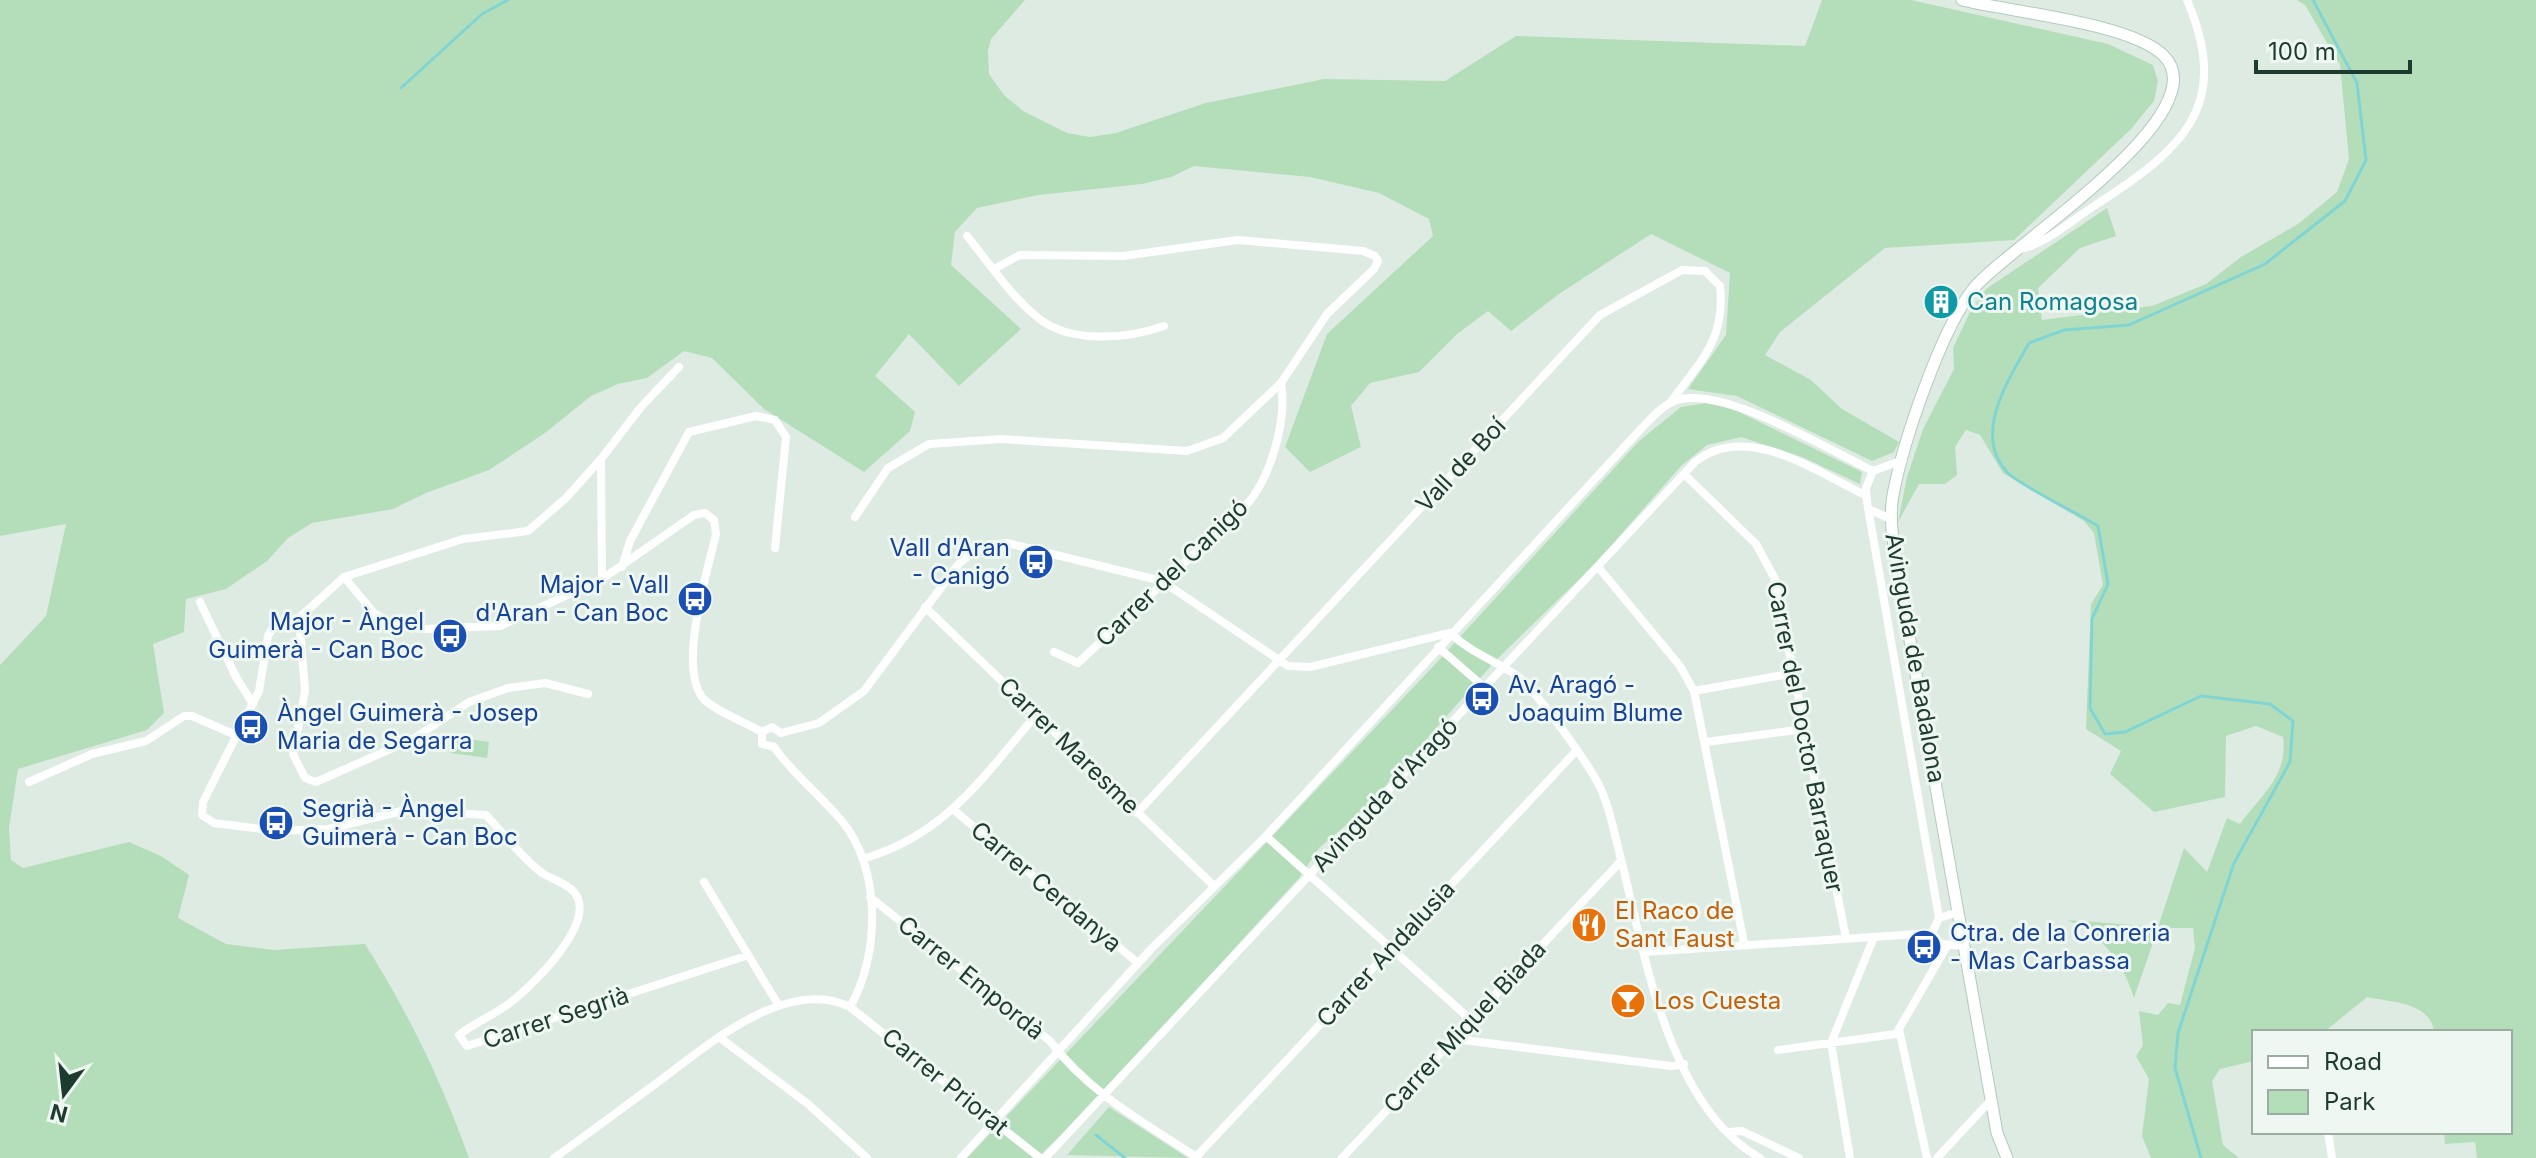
<svg xmlns="http://www.w3.org/2000/svg" width="2536" height="1158" font-family="Inter,sans-serif">
	<style>
		.green { fill: #b4deb9 }
		.lines { fill: none; stroke-linecap: round; stroke-linejoin: round }
		.stream { stroke: #80d5d4; stroke-width: 3 }
		.secondary-casing { stroke: #b0cbbd; stroke-width: 13 }
		.street { stroke: #fff; stroke-width: 8 }
		.secondary { stroke: #fff; stroke-width: 11 }
		.labels { text-anchor: middle; stroke-width: 6; stroke-linejoin: round; paint-order: stroke }
		.culture-label { font-size: 24px; fill: #0d838f; stroke: #eef7f1; text-anchor: start }
		.street-label { font-size: 24px; fill: #1e3b2f; stroke: #eef7f1 }
		.transit-label { font-size: 24px; fill: #164399; stroke: #eef7f1; text-anchor: start }
		.food-label { font-size: 24px; fill: #c56008; stroke: #eef7f1; text-anchor: start }
	</style>
	<rect width="100%" height="100%" fill="#deebe3"/>
	<path class="green" d="M0,0H1025L991,39L988,51L989,74L1004,95L1023,111L1067,133L1090,137L1116,133L1206,103L1324,79L1445,81L1516,36L1805,46L1822,0H1911L2108,44L2153,65L2158,81L2154,101L2131,129L2014,240L1885,248L1780,332L1765,355L1811,380L1842,409L1899,442L1894,452L1872,461L1737,396L1688,389L1726,335L1730,273L1651,234L1559,294L1511,331L1488,311L1457,334L1419,372L1370,383L1351,406L1361,447L1310,472L1285,447L1327,334L1433,236L1429,219L1379,193L1310,177L1194,166L1171,177L1142,184L1038,195L977,208L955,232L951,265L1021,329L959,386L909,334L875,376L915,412L910,431L864,472L764,409L712,358L684,351L647,378L618,384L591,396L545,433L489,470L426,493L393,509L312,523L288,538L267,561L226,589L186,599L184,632L153,644L164,713L147,730L18,769L9,828L11,860L23,868L129,842L161,856L189,875L178,918L226,944L274,950L365,944C409,1014 441,1080 469,1158H0V665L46,616L66,524L0,536Z
		M2297,0H2536V1158H2477L2475,1142L2445,1144L2444,1132H2510V1032H2434C2431,1002 2390,1002 2367,997L2324,1032H2254V1061L2220,1069L2212,1081L2223,1145L2239,1158H2151L2142,1136L2149,1079L2136,1056L2143,1045L2139,1011L2158,1015L2168,1003L2180,1005L2195,948L2193,928H2158L2134,998C2122,960 2105,939 2068,920L2158,927L2184,848L2207,872L2227,818L2240,824C2262,794 2288,776 2283,737L2256,726L2226,736L2225,797L2154,812L2110,774L2121,751L2086,729L2091,604L2103,585L2094,533L2084,521L2003,473L1980,435L1966,430L1955,447L1957,475L1945,484H1919L1898,522L1907,477L1923,429L1954,369L1953,348L1969,314L1986,289L2107,208L2116,236L2080,248L2038,288L2042,320L2152,306L2206,284L2241,257L2298,224L2337,192L2349,159L2340,65L2305,5Z
		M1706,403L1727,406L1862,472L1860,484L1802,457L1741,437L1707,445L1681,466L1596,563L1497,659L1365,809L1319,848L1300,877L1078,1119L1037,1158H967L1427,673L1639,441L1681,407Z
		M453,737L489,742L487,758L451,753Z
		M1109,1107L1188,1158L1067,1155Z"/>
	<g class="lines">
		<path class="stream" d="M401,88L482,14L508,0
			M1096,1135L1125,1158
			M2201,1158L2175,1068L2178,1033L2234,863L2290,762L2293,721L2270,704L2201,696L2125,732L2105,734L2090,708L2092,619L2108,584L2098,526C2079,514 2021,486 2008,473C1971,435 2009,379 2029,343L2064,330L2129,325L2265,264L2345,201L2366,160L2357,83L2313,0"/>
		<defs>
			<path id="secondary" d="M1962,0C2010,12 2132,23 2164,56C2221,114 2005,249 1974,288C1941,329 1903,442 1893,495C1889,518 1893,539 1896,561L1997,1133L2007,1158"/>
		</defs>
		<use href="#secondary" class="secondary-casing"/>
		<path class="street" d="M967,236C989,263 1010,295 1037,317C1069,344 1127,339 1164,326
			M2021,249C2047,243 2072,220 2094,206C2181,150 2233,108 2187,0
			M994,269L1020,255L1123,256L1238,240L1363,251L1375,256L1378,261L1374,269L1327,314L1281,383C1287,419 1272,473 1249,502L1078,663L1054,652
			M601,459L566,498L528,531L463,539L344,577L299,618L274,626L268,636L259,691L203,802L202,815L214,823L277,831L328,829L406,810L486,815C504,834 522,858 542,873C553,880 565,882 574,892C599,921 533,985 511,1002C495,1015 475,1022 459,1035L467,1046L746,956
			M1873,471L1866,488L1867,502L1939,918
			M1684,474L1756,544L1775,579L1846,938
			M1868,509L1891,519
			M855,517L888,468L929,444L1001,439L1187,451L1223,438L1281,383
			M622,567L630,541L689,432L756,416L775,420L786,437L775,548
			M1599,568L1680,666L1694,691L1744,943
			M344,577L374,613L394,625L423,629L500,626L602,579L694,515L705,513L714,520L716,534C708,570 674,676 707,702C722,714 745,722 762,732
			M602,579L601,459L641,407L679,367
			M200,602L236,677L253,704
			M925,607L1213,885
			M299,618L305,691L293,754L305,778L316,782L413,739L469,702L508,688L545,683L588,694
			M1450,633C1470,652 1494,660 1516,675C1536,690 1588,763 1600,787C1611,810 1615,838 1622,863C1645,956 1669,1107 1760,1158
			M1438,647L1484,687
			M1694,691L1794,673
			M762,732V744L774,747
			M762,732L772,727L781,733
			M781,733L819,723L864,691L957,566C972,551 985,544 1007,543L1162,581L1288,666L1310,667L1449,633
			M1706,742L1805,729
			M774,747C793,774 820,795 841,820C882,868 880,955 850,1007
			M29,782L92,754L146,741L184,716H192L238,736
			M955,811L1138,963
			M1137,813L1600,315L1682,270L1705,271L1720,286C1726,339 1700,362 1670,403
			M1266,836L1471,1020
			M865,858C945,835 984,776 1036,715
			M704,882L779,1006
			M870,897L1050,1041C1089,1093 1145,1123 1198,1158
			M1932,933L1941,944L1965,946
			M1932,933L1939,918L1959,912
			M1645,952L1932,933
			M1899,1029L1927,1158
			M719,1037L808,1104L867,1158
			M1455,1039L1671,1066L1684,1064
			M1778,1050L1896,1034L1947,946
			M1727,1132L1742,1131L1799,1158
			M2328,1132L2332,1158
			M1197,1156L1576,751
			M554,1158C588,1134 621,1109 654,1085C703,1049 785,975 850,1007L1040,1158
			M961,1158L1151,949L1266,836L1639,431C1649,421 1659,408 1672,402C1716,381 1829,450 1873,471L1903,460
			M1045,1158L1695,462C1746,421 1815,471 1865,495
			M1342,1158L1621,861
			M1850,1158L1831,1043L1874,937
			M1937,1158L1992,1099"/>
		<use href="#secondary" class="secondary"/>
	</g>
	<defs>
		<symbol id="building-disc" viewBox="-11 -11 22 22"><circle r="9.5" fill="#0f9aa8" stroke="#eef7f1"/><path d="M-4-6H4V6H1V3H-1V6H-4ZM-2.5-4.3h1.7v1.8h-1.7ZM.8-4.3h1.7v1.8H.8ZM-2.5-1h1.7V.8h-1.7ZM.8-1h1.7V.8H.8Z" fill="#fff"/></symbol>
		<symbol id="bus-disc" viewBox="-11 -11 22 22"><circle r="9.5" fill="#1a4fb4" stroke="#eef7f1"/><path d="M-5-6H5V4H4V6H2V4H-2V6H-4V4H-5ZM-3.5-4V0h7V-4ZM-3.5 1.2v1.5H-2V1.2ZM2 1.2v1.5H3.5V1.2Z" fill="#fff"/></symbol>
		<symbol id="restaurant-disc" viewBox="-11 -11 22 22"><circle r="9.5" fill="#e8710a" stroke="#eef7f1"/><path d="M-5-6h1v4h1v-4h1v4h1v-4h1v5L-1.5 .5V6h-2V.5L-5-1ZM5-6V6H3V1.5H1.5Q1.5-4 5-6Z" fill="#fff"/></symbol>
		<symbol id="bar-disc" viewBox="-11 -11 22 22"><circle r="9.5" fill="#e8710a" stroke="#eef7f1"/><path d="M-6-5H6L.8 .8V4.5H3.5V6h-7V4.5H-.8V.8Z" fill="#fff"/></symbol>
	</defs>
	<g fill-rule="evenodd">
		<use href="#building-disc" x="1921" y="282" width="40" height="40"/>
		<use href="#bus-disc" x="1016" y="542" width="40" height="40"/>
		<use href="#bus-disc" x="675" y="579" width="40" height="40"/>
		<use href="#bus-disc" x="430" y="616" width="40" height="40"/>
		<use href="#bus-disc" x="1462" y="679" width="40" height="40"/>
		<use href="#bus-disc" x="231" y="707" width="40" height="40"/>
		<use href="#bus-disc" x="256" y="803" width="40" height="40"/>
		<use href="#restaurant-disc" x="1569" y="905" width="40" height="40"/>
		<use href="#bus-disc" x="1904" y="927" width="40" height="40"/>
		<use href="#bar-disc" x="1608" y="981" width="40" height="40"/>
	</g>
	<g class="labels">
		<g class="culture-label">
			<text x="1967" y="310">Can Romagosa</text>
		</g>
		<g class="street-label">
			<text transform="translate(1461 465) rotate(-47)" y="8">Vall de Boí</text>
			<text transform="translate(1172 573) rotate(-44)" y="8">Carrer del Canigó</text>
			<text transform="translate(1915 658) rotate(80)" y="8">Avinguda de Badalona</text>
			<text transform="translate(1805 737) rotate(79)" y="8">Carrer del Doctor Barraquer</text>
			<text transform="translate(1069 746) rotate(44)" y="8">Carrer Maresme</text>
			<text transform="translate(1385 795) rotate(-47)" y="8">Avinguda d'Aragó</text>
			<text transform="translate(1046 887) rotate(40)" y="8">Carrer Cerdanya</text>
			<text transform="translate(1386 954) rotate(-47)" y="8">Carrer Andalusia</text>
			<text transform="translate(971 978) rotate(39)" y="8">Carrer Empordà</text>
			<text transform="translate(556 1018) rotate(-18)" y="8">Carrer Segrià</text>
			<text transform="translate(1465 1027) rotate(-47)" y="8">Carrer Miquel Biada</text>
			<text transform="translate(945 1082) rotate(39)" y="8">Carrer Priorat</text>
		</g>
		<g class="transit-label">
			<text x="1010" y="556" text-anchor="end">Vall d'Aran<tspan x="1010" dy="28">- Canigó</tspan></text>
			<text x="669" y="593" text-anchor="end">Major - Vall<tspan x="669" dy="28">d'Aran - Can Boc</tspan></text>
			<text x="424" y="630" text-anchor="end">Major - Àngel<tspan x="424" dy="28">Guimerà - Can Boc</tspan></text>
			<text x="1508" y="693">Av. Aragó -<tspan x="1508" dy="28">Joaquim Blume</tspan></text>
			<text x="277" y="721">Àngel Guimerà - Josep<tspan x="277" dy="28">Maria de Segarra</tspan></text>
			<text x="302" y="817">Segrià - Àngel<tspan x="302" dy="28">Guimerà - Can Boc</tspan></text>
			<text x="1950" y="941">Ctra. de la Conreria<tspan x="1950" dy="28">- Mas Carbassa</tspan></text>
		</g>
		<g class="food-label">
			<text x="1615" y="919">El Raco de<tspan x="1615" dy="28">Sant Faust</tspan></text>
			<text x="1654" y="1009">Los Cuesta</text>
		</g>
	</g>
	<rect x="2252" y="1030" width="260" height="104" fill="#eef7f1" stroke="#9baca3" stroke-width="2"/>
	<rect x="2268" y="1056" width="40" height="12" fill="#ffffff" stroke="#9baca3" stroke-width="2"/>
	<text x="2324" y="1070" font-size="24" fill="#1e3b2f">Road</text>
	<rect x="2268" y="1090" width="40" height="24" fill="#b4deb9" stroke="#9baca3" stroke-width="2"/>
	<text x="2324" y="1110" font-size="24" fill="#1e3b2f">Park</text>
	<g transform="translate(64 1094) rotate(195)" stroke="#eef7f1" stroke-width="6" paint-order="stroke">
	<path d="M0-6L14 30L0 20L-14 30Z" fill="#1e3b2f"/>
	<text y="-12" font-size="22" font-weight="bold" text-anchor="middle" fill="#1e3b2f">N</text>
	</g>
	<path d="M2256 60v12h154v-12" fill="none" stroke="#1e3b2f" stroke-width="4"/>
	<text x="2268" y="60" font-size="24" fill="#1e3b2f" stroke="#eef7f1" stroke-width="6" paint-order="stroke">100 m</text>
</svg>
